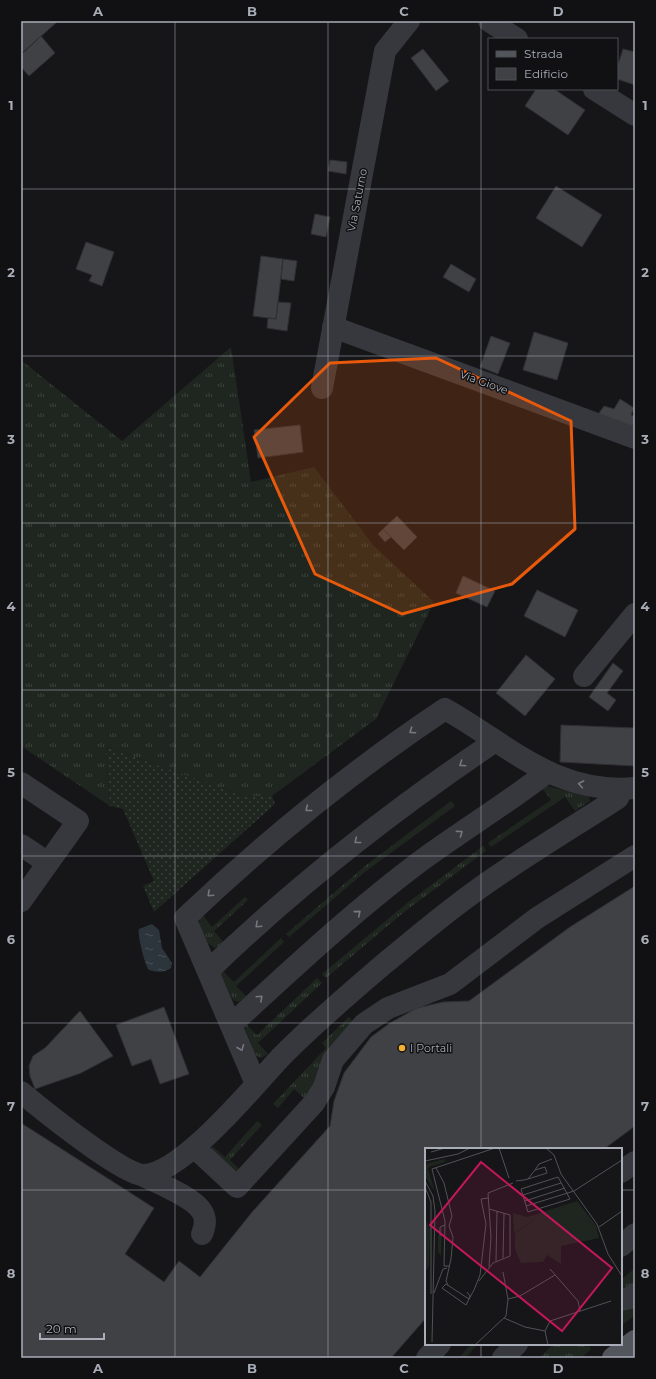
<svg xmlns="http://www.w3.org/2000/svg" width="656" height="1379" font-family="Montserrat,sans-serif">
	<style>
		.grass { fill: url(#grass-tufts) }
		.garden { fill: url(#garden-dots) }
		.water { fill: url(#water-ripples) }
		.building { fill: #404145; stroke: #303034 }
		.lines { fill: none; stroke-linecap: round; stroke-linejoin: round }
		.minor { stroke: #37383d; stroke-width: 22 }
		.major { stroke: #53555c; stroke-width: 22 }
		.oneway { stroke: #757881 }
		.marked { fill: #e8590c; fill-opacity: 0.2; stroke: #e8590c; stroke-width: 3; stroke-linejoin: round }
		.grid { fill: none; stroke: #a8adb8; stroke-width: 1; stroke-opacity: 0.55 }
		.poi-dot { fill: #f2b134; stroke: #111113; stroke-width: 1.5 }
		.labels { text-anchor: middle; stroke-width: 3; stroke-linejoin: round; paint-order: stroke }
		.street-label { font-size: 11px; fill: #a8adb8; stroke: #111113 }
		.poi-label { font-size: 11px; fill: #a8adb8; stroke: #111113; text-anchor: start }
		.inset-road { fill: none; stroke: #505258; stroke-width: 1 }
		.view { fill: #c2185b; fill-opacity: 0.15; stroke: #c2185b; stroke-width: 2 }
		.inset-edge { fill: none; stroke: #a8adb8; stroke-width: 2 }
		.neatline { fill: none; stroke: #a8adb8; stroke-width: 1.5 }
		.grid-label { font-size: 13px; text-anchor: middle; font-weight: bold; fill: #a8adb8 }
	</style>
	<defs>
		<pattern id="grass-tufts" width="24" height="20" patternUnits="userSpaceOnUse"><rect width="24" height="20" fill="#1e261f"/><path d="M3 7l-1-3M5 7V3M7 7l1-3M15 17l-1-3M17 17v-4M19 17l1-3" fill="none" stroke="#3c433d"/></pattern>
		<pattern id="garden-dots" width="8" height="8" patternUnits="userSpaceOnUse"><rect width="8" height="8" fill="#1e261f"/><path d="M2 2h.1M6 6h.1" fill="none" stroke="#3c433d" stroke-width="1.8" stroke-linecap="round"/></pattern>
		<pattern id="water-ripples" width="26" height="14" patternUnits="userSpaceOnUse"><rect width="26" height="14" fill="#2c353c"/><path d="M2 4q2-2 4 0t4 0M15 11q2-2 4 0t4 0" fill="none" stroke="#485056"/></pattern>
	</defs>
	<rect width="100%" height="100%" fill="#161618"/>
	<path class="grass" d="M231,347L251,482L314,467L373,545L434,602L376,719L272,796H244L106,747L110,806L21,746V360L122,441Z
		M544,785L589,797L590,801L575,811L565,797L491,847L488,843L551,800L541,787Z
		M451,801L455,806L366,871L289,937L286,934L365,866Z
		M483,846L486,851L404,912L326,978L322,974L406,904Z
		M245,897L248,900L214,931L224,943L216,948C206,946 199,928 199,918L202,914L212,927Z
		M281,938L284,942L236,986L247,997L238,1002L233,1000L220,973L222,970L234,982Z
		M317,978L322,983L258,1043L268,1054L261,1058L255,1055L245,1029L246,1024L257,1035Z
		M349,1017L353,1022L305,1099L294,1089L278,1108L273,1104L326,1048L322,1043Z
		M257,1121L262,1125L230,1160L240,1170L235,1172L211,1151L212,1146L225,1157Z
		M635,1268V1283L621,1292V1280Z
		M635,1305V1315L621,1326V1309Z
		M471,1344H478L465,1358H459Z
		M553,1344H588L591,1349L581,1358H540Z"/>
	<path class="garden" d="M106,747L244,796H272L275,804L154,912L143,886L154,881L123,809L110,806Z"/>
	<path class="water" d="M152,924L159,930L162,948L172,963L171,968C164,973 157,972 149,970C145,966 137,934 139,929Z"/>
	<path class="building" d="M21,21H56L57,22L22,53Z
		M41,36L55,53L29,76L21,67V55Z
		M423,49L449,81L436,91L411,58Z
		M623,49L635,52V85L617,79V68Z
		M536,89H554L585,110L568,135L525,106Z
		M330,160L347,162L346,174L328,171Z
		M556,186L602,215L582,247L536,218Z
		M315,214L330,217L326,237L311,234Z
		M86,242L114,252L102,286L89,281L92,275L76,269Z
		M261,256L283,259L276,319L253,316Z
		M283,259L297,261L294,281L281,279Z
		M451,264L476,279L469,292L443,277Z
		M278,302L291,303L287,331L267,328L268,318L276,319Z
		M534,332L568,343L557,380L523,370Z
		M491,336L510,343L498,374L480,367Z
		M620,399L634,408L631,415L635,416L633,429L597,416L604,406L614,409Z
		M300,425L303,452L258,458L254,430Z
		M397,516L417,537L404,550L383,529Z
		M383,529L391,537L385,542L378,534Z
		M463,576L495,591L487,607L456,593Z
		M537,590L578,610L565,637L524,616Z
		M526,655L555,679L525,716L496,693Z
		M613,663L623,671L607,693L616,700L608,711L589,697Z
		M561,725L635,728V766L560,762Z
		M635,886V1126L604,1149H426V1318L391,1358H21V1123L154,1208L125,1254L164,1282L179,1261L200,1277L253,1211L330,1126L334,1101L344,1073L371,1037L390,1023L417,1008L443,1002L469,1001L570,927Z
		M164,1007L189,1074L160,1084L151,1059L132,1066L116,1025Z
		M80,1011L113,1056L81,1073L35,1089L30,1076L29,1066L33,1056L45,1048Z"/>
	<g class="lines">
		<path class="minor" d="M489,21L517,39
			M594,89L635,115
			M333,327L635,438
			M322,388L385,51L409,21
			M584,676L635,614
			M21,783L78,821L21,901
			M21,845L48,863
			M208,971C296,886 393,810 494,742
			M231,1025C293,968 355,910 422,860C463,830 506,804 546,773
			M256,1084L185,918C266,841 352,771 445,709C509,745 555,795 635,788
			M21,1092C40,1108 123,1175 143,1175C181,1175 254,1086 280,1058C313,1024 349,994 385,963C424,931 463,898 506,870C543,845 581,822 618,798L620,790
			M195,1148L237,1187L314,1103L324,1087L333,1060L364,1024L388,1008L450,984L537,918L635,856
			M621,1172L635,1162
			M142,1175C157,1183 191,1196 201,1210C207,1218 205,1227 202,1234
			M621,1246L635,1234
			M621,1300L630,1298L635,1294
			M427,1358L440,1344
			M503,1358L517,1344"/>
		<path class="major" d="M613,1358L635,1341"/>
	</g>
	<defs><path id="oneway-chevron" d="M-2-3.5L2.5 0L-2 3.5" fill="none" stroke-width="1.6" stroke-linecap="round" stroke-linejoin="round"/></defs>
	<g class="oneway">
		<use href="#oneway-chevron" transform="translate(412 731) rotate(146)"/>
		<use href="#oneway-chevron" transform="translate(462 764) rotate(146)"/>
		<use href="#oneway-chevron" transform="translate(581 784) rotate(-169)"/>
		<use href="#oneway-chevron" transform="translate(308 809) rotate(141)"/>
		<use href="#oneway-chevron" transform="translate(460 833) rotate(-36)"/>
		<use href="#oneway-chevron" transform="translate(357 841) rotate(141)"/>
		<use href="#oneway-chevron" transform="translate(210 894) rotate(137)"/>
		<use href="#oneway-chevron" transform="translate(358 913) rotate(-40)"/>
		<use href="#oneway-chevron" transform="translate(258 925) rotate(137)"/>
		<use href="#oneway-chevron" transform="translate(260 998) rotate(-43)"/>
		<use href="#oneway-chevron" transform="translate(241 1048) rotate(68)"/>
	</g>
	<path class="marked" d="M436,358L571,421L575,529L512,584L402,614L315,574L254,437L330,363Z"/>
	<path class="grid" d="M175,21V1358M328,21V1358M481,21V1149M21,189H635M21,356H635M21,523H635M21,690H635M21,856H635M21,1023H635M21,1190H426M621,1190H635M481,1344V1358"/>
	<circle class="poi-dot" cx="402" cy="1048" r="4"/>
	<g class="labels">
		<g class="street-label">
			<text transform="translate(357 200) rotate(-79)" y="4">Via Saturno</text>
			<text transform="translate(484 382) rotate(20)" y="4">Via Giove</text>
		</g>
		<g class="poi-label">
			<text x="410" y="1052">I Portali</text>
		</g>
	</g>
	<g transform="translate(425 1148)">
		<rect width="197" height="197" fill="#161618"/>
		<path d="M19,11L20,14L4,19L3,21L10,44L0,28L1,16ZM152,53L171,77L174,90L136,98V116L122,107L118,114L96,115L90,101V85L108,73L102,69ZM1,72L5,82L4,118L0,124ZM19,79L17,80L16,108L13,104V88H16V80Z" fill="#1e261f"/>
		<path d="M88,65L102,69L108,73L89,85Z" fill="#1e261f"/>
		<path class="inset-road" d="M74,0L84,30M121,0L129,7L136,26L172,76L183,106L197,128M6,4L20,0M0,13L33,6L45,0M11,20L19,35L27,68L24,78L28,89L26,111L21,133L23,137M110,22L114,16L127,11M133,29L145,51L103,64L96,41ZM0,33L8,48L10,63L7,194M91,33L99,32L103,31L122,25L120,19L110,22L103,31M0,39L6,54V146M98,47L136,35M100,53L140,40M101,58L149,43L197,12M174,79L197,63M15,88V79L20,77M78,110L79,65M71,113L72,63M25,118H19L20,73L7,21L70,0M64,119L66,89L63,45L88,35M125,121L153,153L155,163M54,133L68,115L85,108V67L64,61M42,144L45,148L44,151L41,157L17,140L21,136L44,151L49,142L55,127L61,76L56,51L63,50M9,145L18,121L22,120M83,151L95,148L130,127M79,170L100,179L120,183M50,197L81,168L83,151L78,124M123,197L120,183L125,173L186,153"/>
		<path class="view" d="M56,14L187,120L137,183L5,77Z"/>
		<rect width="197" height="197" class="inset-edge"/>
	</g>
	<rect width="656" height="1379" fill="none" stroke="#111113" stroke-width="44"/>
	<rect x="488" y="38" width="130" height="52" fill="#111113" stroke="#4d4f55"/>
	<rect x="496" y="51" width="20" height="6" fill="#53555c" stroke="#4d4f55"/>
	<text x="524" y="58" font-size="12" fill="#a8adb8">Strada</text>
	<rect x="496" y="68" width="20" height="12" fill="#404145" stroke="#4d4f55"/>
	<text x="524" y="78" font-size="12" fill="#a8adb8">Edificio</text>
	<path d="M40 1333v6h64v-6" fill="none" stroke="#a8adb8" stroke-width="2"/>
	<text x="46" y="1333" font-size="12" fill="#a8adb8" stroke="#111113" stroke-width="3" paint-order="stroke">20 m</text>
	<rect x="22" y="22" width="612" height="1335" class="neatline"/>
	<g class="grid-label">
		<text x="98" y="16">A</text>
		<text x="252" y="16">B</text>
		<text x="404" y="16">C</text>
		<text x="558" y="16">D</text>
		<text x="11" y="110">1</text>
		<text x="645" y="110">1</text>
		<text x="11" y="277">2</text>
		<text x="645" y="277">2</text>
		<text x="11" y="444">3</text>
		<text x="645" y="444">3</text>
		<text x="11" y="611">4</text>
		<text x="645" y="611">4</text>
		<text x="11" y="777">5</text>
		<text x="645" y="777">5</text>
		<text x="11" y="944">6</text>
		<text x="645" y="944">6</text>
		<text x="11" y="1111">7</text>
		<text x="645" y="1111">7</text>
		<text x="11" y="1278">8</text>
		<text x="645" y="1278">8</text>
		<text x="98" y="1373">A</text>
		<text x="252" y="1373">B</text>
		<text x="404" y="1373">C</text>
		<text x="558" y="1373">D</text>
	</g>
</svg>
